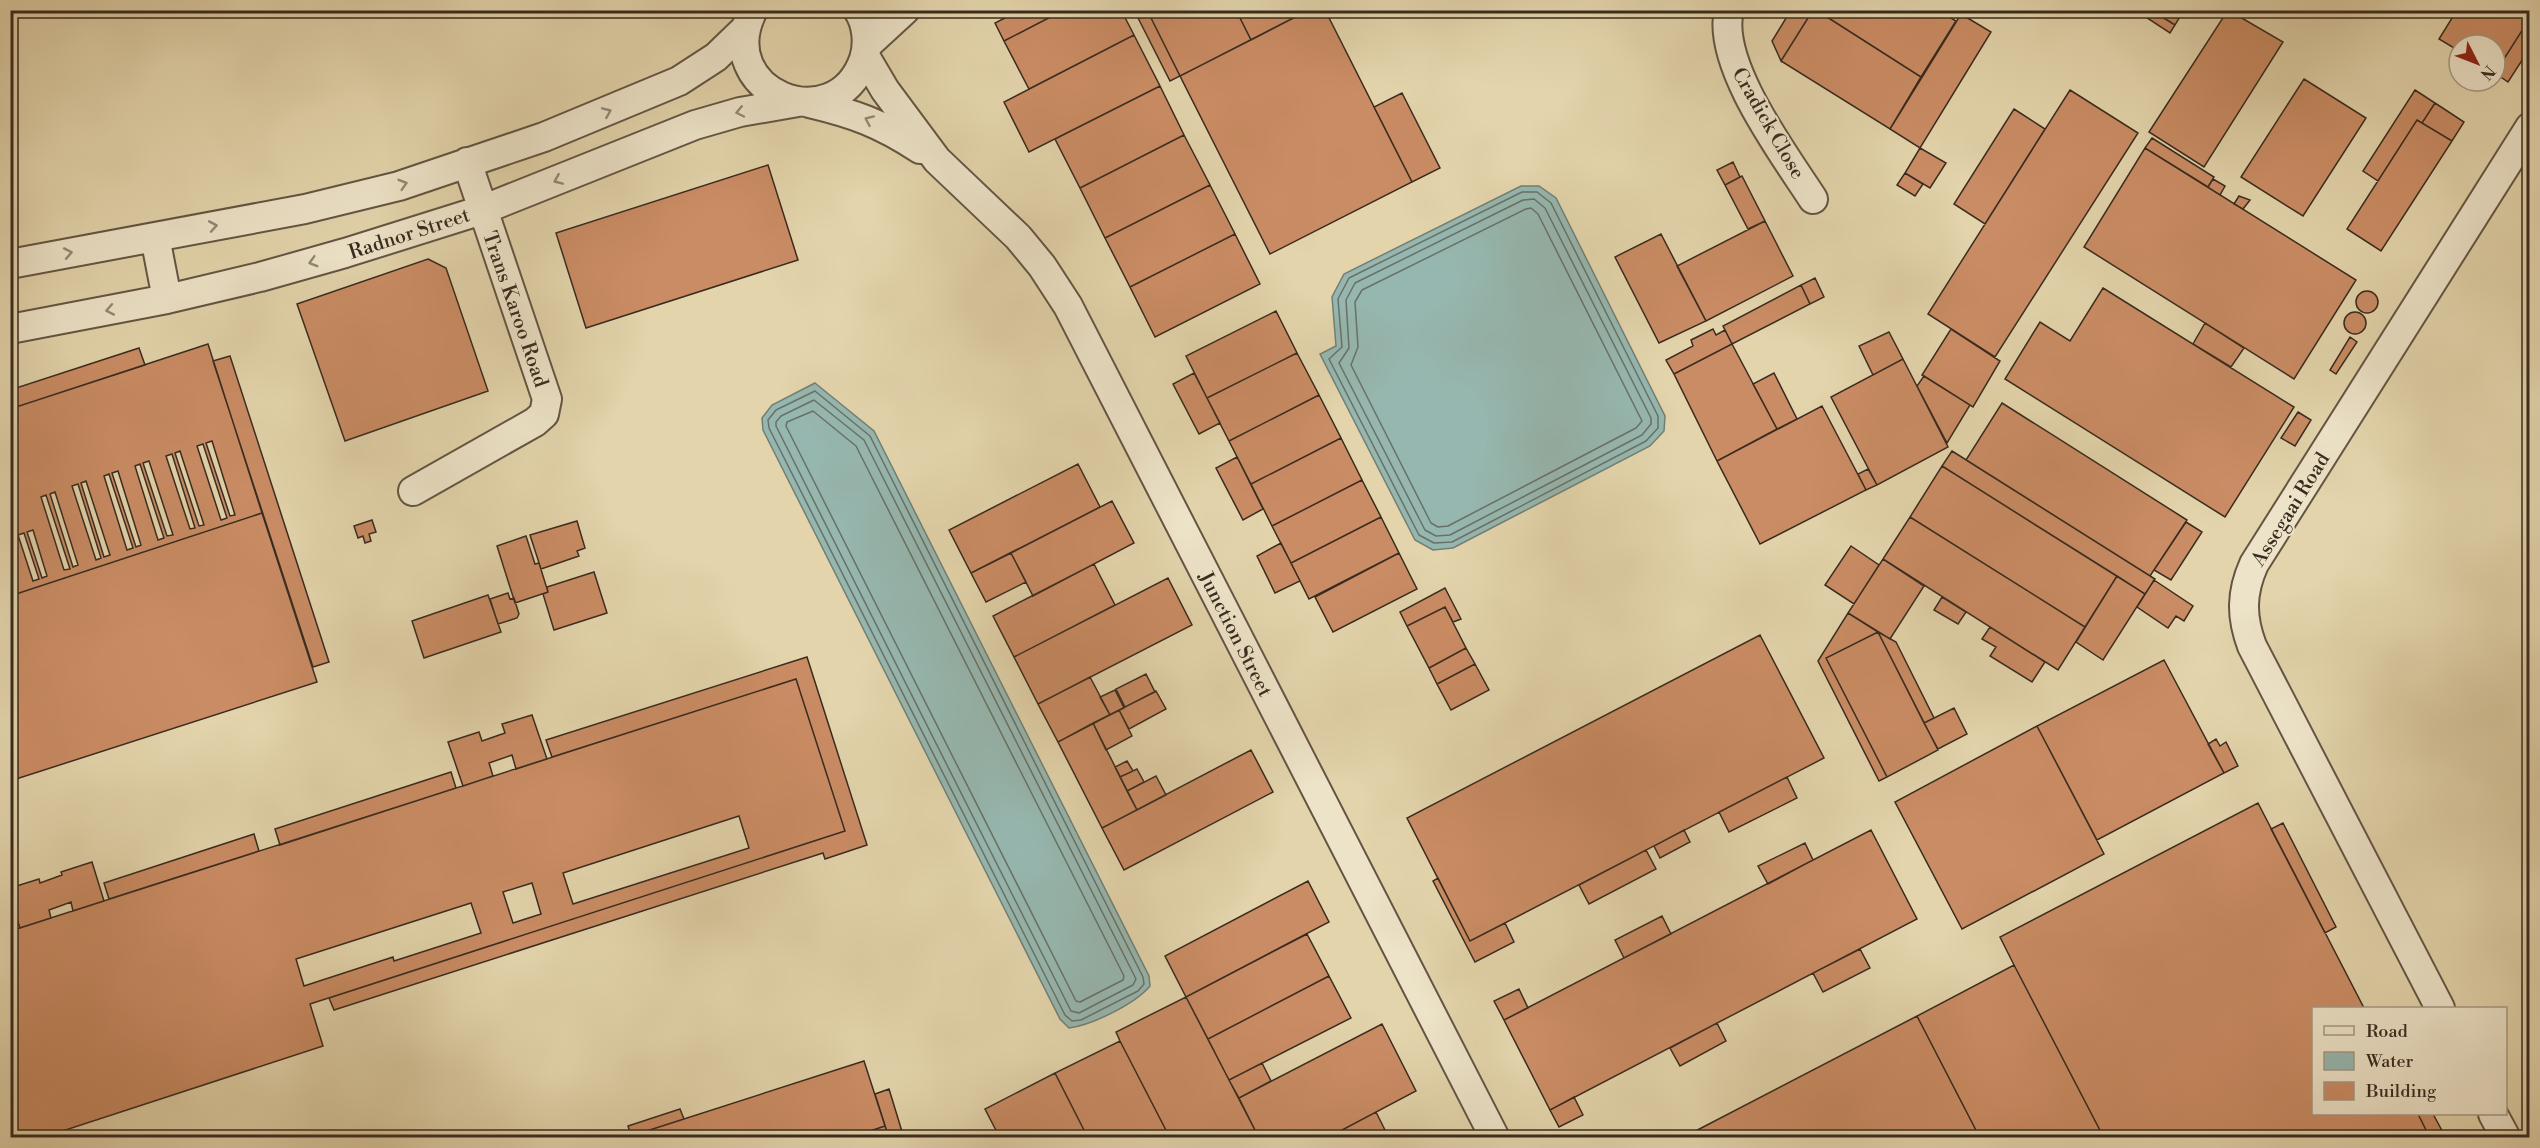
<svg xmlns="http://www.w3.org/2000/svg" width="2540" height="1148" font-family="'Libre Bodoni',serif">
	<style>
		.water { fill: #96b7af; stroke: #717f76; stroke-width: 1.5 }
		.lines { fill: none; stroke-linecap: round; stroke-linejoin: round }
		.shore { stroke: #687168; stroke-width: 1.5 }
		.building { fill: #ca8c64; stroke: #392b20; stroke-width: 1.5; fill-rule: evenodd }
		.minor-casing { stroke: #645543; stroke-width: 32 }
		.minor { stroke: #ede3c8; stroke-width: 28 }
		.oneway { stroke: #938774 }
		.labels { text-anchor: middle; stroke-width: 4.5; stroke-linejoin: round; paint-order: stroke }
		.street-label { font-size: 20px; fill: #392b20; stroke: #ede3c8 }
	</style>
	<rect width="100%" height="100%" fill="#e3d4ab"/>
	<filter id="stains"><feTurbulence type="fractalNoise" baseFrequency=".00333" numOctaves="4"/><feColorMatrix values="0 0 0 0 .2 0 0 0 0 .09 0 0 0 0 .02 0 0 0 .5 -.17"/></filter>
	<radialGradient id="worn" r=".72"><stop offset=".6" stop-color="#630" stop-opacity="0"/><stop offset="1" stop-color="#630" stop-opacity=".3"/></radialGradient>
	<path class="water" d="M1521,186H1539L1556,198L1665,416L1664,431L1650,446L1453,548L1433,550L1415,540L1320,354L1336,346L1332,297L1344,274Z
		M815,383L874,431L1149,976L1150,986C1135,1004 1092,1025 1069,1028L1060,1019L763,430L762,418L772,405Z"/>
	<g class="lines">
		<path class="shore" d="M1522,192H1537L1551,203L1658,416V428L1646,441L1452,542L1434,543L1419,535L1329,359L1342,347L1338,299L1349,278Z
			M1534,199L1545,208L1651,418V424L1642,435L1450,535L1436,536L1425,530L1339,363L1349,348L1346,300L1355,283L1523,200Z
			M1531,208L1538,214L1642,421L1636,428L1448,526L1438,527L1431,523L1351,365L1358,347L1355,302L1362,290L1526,209Z
			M815,391L870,436L1143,977L1144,984L1138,991L1081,1020L1072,1021L1065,1015L769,428L768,420L776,410Z
			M814,400L864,440L1136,979L1133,985L1079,1013L1071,1011L776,426V422L781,416Z
			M813,411L856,446L1124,976L1123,980L1080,1002L1076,1001L786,426L787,422Z"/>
	</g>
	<path class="building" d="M1020,10H1064L1004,41L995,23Z
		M1064,10H1121L1134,35L1029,89L1004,41Z
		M1134,10H1147L1180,76L1170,81Z
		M1147,10H1236L1251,40L1180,76Z
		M1236,10H1309L1251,40Z
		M1309,10H1325L1412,182L1270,254L1180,76Z
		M1791,10H1813L1781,61L1772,41Z
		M1813,10H1816L1921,77L1890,129L1781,61Z
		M1816,10H1938L1956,21L1921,77Z
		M2135,10H2151L2175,25L2170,33Z
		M2151,10H2184L2175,25Z
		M2228,10L2283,42L2204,167L2149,132Z
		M2457,10H2530V18L2495,73V45H2459V51L2439,39Z
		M1961,14L1991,32L1920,148L1890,129Z
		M2530,18V48L2508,82L2495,73Z
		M1134,35L1160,86L1029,152L1004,102Z
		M2304,79L2366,118L2303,216L2241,177Z
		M1160,86L1184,135L1080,188L1055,139Z
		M2070,90L2138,133L1995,357L1928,314Z
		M2415,90L2435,103L2422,123L2417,120L2378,181L2363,171Z
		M1402,93L1440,168L1412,182L1374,107Z
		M2435,103L2464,122L2452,141L2422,123Z
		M2014,109L2045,129L1985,224L1954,204Z
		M2417,120L2452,141L2381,251L2347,229Z
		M1184,135L1210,185L1105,238L1080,188Z
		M2152,138L2214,177L2208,187L2145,148Z
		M1920,148L1946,163L1930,188L1905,173Z
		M2145,148L2356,280L2294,379L2084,247Z
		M1733,162L1740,177L1725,185L1717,170Z
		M768,165L798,260L586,328L556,233Z
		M1905,173L1923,184L1915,196L1897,185Z
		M1742,176L1765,221L1748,229L1725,185Z
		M2213,179L2225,186L2220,195L2208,187Z
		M1210,185L1235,234L1130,287L1105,238Z
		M2239,196L2250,200L2243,209L2234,204Z
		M1765,221L1793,276L1706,321L1677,266Z
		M1235,234L1260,284L1155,337L1130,287Z
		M1661,234L1706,321L1659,343L1615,257Z
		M428,259L446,268L488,391L345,441L297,304Z
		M1815,278L1824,297L1810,304L1801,285Z
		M1801,285L1810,304L1732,344L1723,326Z
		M2103,288L2294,407L2225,517L2005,379L2040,322L2070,341Z
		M2356 302a11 11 0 1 1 22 0a11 11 0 1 1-22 0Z
		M1276,311L1297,353L1207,398L1186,356Z
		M2344 323a11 11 0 1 1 22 0a11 11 0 1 1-22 0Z
		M2205,323L2244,348L2231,367L2193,344Z
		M1713,329L1716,335L1725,330L1732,344L1674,374L1666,360L1693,346L1691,340Z
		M1951,329L2000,361L1973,407L1922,375Z
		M1889,332L1903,359L1873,375L1859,346Z
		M2350,337L2357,342L2336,374L2330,370Z
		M208,344L262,513L10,596V587L16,586L10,569V409ZM212,441L235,515L230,516L206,443ZM203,444L227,518L221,520L197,446ZM180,451L204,525L199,526L175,453ZM172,454L195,528L190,529L166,456ZM149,461L173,535L167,536L143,463ZM140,464L164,538L158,540L135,466ZM118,471L141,545L136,547L112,473ZM109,474L133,548L127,550L104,476ZM86,481L110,555L104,557L81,483ZM78,484L101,558L96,560L72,486ZM55,492L78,565L73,567L50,494ZM46,495L70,569L64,570L41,497ZM33,530L47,576L42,578L27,532ZM24,533L39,579L33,581L18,535Z
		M1732,344L1777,429L1717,461L1674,374Z
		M139,348L145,365L10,409V390Z
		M1297,353L1319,395L1229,441L1207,398Z
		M230,356L329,662L313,667L213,361Z
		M1903,359L1948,447L1877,485L1831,397Z
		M1194,373L1220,423L1199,434L1173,384Z
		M1774,373L1797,419L1777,429L1753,384Z
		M1924,376L1970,405L1947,443L1917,386Z
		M1319,395L1341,438L1251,484L1229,441Z
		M2002,403L2187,520L2150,576L1966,460Z
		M1822,406L1866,490L1760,544L1717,461Z
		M2298,412L2311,420L2295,446L2281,438Z
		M1341,438L1362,480L1272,526L1251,484Z
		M1952,451L2155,579L2145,594L1942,466Z
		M1237,457L1263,509L1243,520L1216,468Z
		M1078,464L1100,507L971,573L949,530Z
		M1942,466L2117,576L2085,627L1910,517Z
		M1868,469L1877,485L1866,490L1858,474Z
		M1362,480L1381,517L1291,563L1272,526Z
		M1112,501L1134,543L1033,596L1011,553Z
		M262,513L317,682L10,781V596Z
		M1381,517L1399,553L1309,599L1291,563Z
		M1910,517L2085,627L2058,670L1883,559Z
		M372,520L376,532L369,534L371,541L365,543L363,536L358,538L354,526Z
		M577,521L585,548L577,551L579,556L541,569L530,535Z
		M2186,522L2202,532L2171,580L2154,570Z
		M526,536L535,564L539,563L548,592L515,603L497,546Z
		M1281,543L1300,581L1275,593L1257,556Z
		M1851,546L1879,565L1854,604L1825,585Z
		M1011,553L1026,582L986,602L971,573Z
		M1399,553L1417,589L1333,632L1315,597Z
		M1883,559L1924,586L1890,639L1848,613Z
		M1094,564L1115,605L1014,657L993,616Z
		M594,572L607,613L554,630L543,594L548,592L547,587Z
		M2117,576L2145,594L2103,660L2076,642Z
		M1168,578L1192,625L1038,704L1014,657Z
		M2154,580L2193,606L2184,621L2176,616L2168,628L2137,607Z
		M1445,588L1461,619L1453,622L1445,607L1407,626L1400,612Z
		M508,593L510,599L514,598L519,614L517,618L498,624L490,599Z
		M488,595L501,632L424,658L412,621Z
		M1942,597L1966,612L1958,624L1934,610Z
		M1445,607L1466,648L1429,668L1407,626Z
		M1848,613L1878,632L1826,658L1887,777L1879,781L1818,661Z
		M1990,627L2045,662L2032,682L1990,656L1996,647L1982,639Z
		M1878,632L1938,750L1887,777L1826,658Z
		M1878,632L1896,642L1934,718L1924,723Z
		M1760,635L1824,758L1470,941L1407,818Z
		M1466,648L1475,664L1437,684L1429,668Z
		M807,657L867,845L825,859L823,853L334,1010L329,998L845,831L796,679L552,757L546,740Z
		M2164,660L2224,773L2097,840L2037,726Z
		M1475,664L1489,690L1451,710L1437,684Z
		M1146,674L1155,692L1125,707L1116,689Z
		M1090,677L1110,715L1058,742L1038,704Z
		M796,679L845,831L310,1004L323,1046L41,1138H10V931ZM739,816L749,848L573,904L563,873ZM532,883L541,914L513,923L503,892ZM471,903L481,933L394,961L393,957L304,986L296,959Z
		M1115,690L1124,708L1110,715L1100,697Z
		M1156,691L1166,709L1129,729L1119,710Z
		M1954,708L1967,734L1938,749L1924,723Z
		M1119,710L1132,736L1106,750L1093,723Z
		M532,715L547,759L516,769L512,755L489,763L493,776L463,786L448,742L479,732L482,741L505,733L502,724Z
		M1093,723L1137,810L1102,828L1058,742Z
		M2037,726L2104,854L1962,929L1895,802Z
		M2216,739L2220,746L2226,742L2238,766L2224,773L2208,744Z
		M1251,750L1273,792L1124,870L1102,828Z
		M1127,761L1133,771L1120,777L1115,767Z
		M1137,769L1144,782L1127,791L1120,777Z
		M451,772L456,788L280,845L275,829Z
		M1156,776L1166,795L1137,810L1127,791Z
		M1787,777L1797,798L1729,832L1719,812Z
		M2258,803L2364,1008H2314V1114H2418L2430,1138H2104L2014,965L2000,937Z
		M2283,823L2336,927L2325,933L2271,829Z
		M1684,830L1690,842L1660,858L1654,846Z
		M1871,830L1917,919L1550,1110L1504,1020Z
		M254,834L259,851L109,899L104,883Z
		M1805,843L1813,860L1768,884L1758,866Z
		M1646,850L1656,869L1589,904L1579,885Z
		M92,862L104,901L73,911L71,902L49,910L51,918L20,928L10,898V888L39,879L40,883L62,875L61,872Z
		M1438,878L1470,941L1505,923L1514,942L1475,962L1433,881Z
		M1308,881L1329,922L1186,997L1165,956Z
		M1662,916L1671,934L1624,958L1615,940Z
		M1307,934L1329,976L1208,1039L1186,997Z
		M1860,949L1870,968L1823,992L1813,973Z
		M2014,965L2104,1138H1980L1917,1016Z
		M1329,976L1351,1018L1229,1080L1208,1039Z
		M1519,989L1528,1008L1504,1020L1494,1001Z
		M1186,997L1229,1080L1259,1138H1170L1120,1041L1116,1032Z
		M1917,1016L1980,1138H1682Z
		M1717,1023L1726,1041L1680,1066L1670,1048Z
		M1382,1024L1416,1091L1327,1138H1259L1239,1098Z
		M1120,1041L1170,1138H1088L1055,1073Z
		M864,1061L885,1126L849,1138H632L631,1136Z
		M1262,1063L1271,1081L1239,1098L1229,1080Z
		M1055,1073L1088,1138H1000L985,1109Z
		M889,1089L904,1138H889L875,1094Z
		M1574,1097L1583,1115L1559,1127L1550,1110Z
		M680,1109L684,1119L631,1136L628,1126Z
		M1376,1112L1389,1138H1327Z
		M2418,1114H2433L2446,1138H2430Z
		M885,1126L889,1138H849Z"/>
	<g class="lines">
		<defs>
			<path id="minor" d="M753,10C711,92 835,142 864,59C869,43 867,24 858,10
				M1729,10C1716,64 1784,154 1813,199
				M867,45L905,10
				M865,56L885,90L937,160L1018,237L1042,266L1068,306L1495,1138
				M809,103C855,114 880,123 920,149
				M155,237L167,299
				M10,264L305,209L399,186L544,137L679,81L716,57L745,29
				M10,329L167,299L260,277L345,253L482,210L695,125L740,112L798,102
				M413,491L535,422L544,414L547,399L467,162
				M2440,1008L2252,646C2241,617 2241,593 2254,564L2530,127
				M2493,1114L2506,1138"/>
		</defs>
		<use href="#minor" class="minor-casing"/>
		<use href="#minor" class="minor"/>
	</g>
	<defs><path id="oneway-chevron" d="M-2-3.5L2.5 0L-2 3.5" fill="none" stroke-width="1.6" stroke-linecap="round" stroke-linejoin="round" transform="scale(1.5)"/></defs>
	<g class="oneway">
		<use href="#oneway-chevron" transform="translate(607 112) rotate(-23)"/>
		<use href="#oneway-chevron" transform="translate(740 112) rotate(168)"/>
		<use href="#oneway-chevron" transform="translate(869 120) rotate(-156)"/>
		<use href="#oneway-chevron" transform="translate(558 180) rotate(157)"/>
		<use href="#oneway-chevron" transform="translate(403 184) rotate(-17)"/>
		<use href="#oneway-chevron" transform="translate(213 226) rotate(-10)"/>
		<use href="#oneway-chevron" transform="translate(68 253) rotate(-11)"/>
		<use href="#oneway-chevron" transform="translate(313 262) rotate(164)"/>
		<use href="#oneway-chevron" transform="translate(110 310) rotate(169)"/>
	</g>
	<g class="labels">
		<g class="street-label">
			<text transform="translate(1769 123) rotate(60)" y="7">Cradick Close</text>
			<text transform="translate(409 233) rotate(-18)" y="7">Radnor Street</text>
			<text transform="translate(516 309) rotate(71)" y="7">Trans Karoo Road</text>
			<text transform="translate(2290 509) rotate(-58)" y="7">Assegaai Road</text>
			<text transform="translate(1236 634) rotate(63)" y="7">Junction Street</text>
		</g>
	</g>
	<rect width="2540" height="1148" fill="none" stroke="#e3d4ab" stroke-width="36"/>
	<rect x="12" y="12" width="2516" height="1124" fill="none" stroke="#392b20" stroke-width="3"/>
	<rect x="18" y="18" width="2504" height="1112" fill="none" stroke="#392b20" stroke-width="1.5"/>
	<rect x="2312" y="1007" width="195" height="108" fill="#ede3c8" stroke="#a59985" stroke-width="1.5"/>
	<rect x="2324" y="1026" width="30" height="9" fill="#ede3c8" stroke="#a59985" stroke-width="1.5"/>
	<text x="2366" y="1037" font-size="18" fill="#392b20">Road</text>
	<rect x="2324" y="1052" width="30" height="18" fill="#96b7af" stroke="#a59985" stroke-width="1.5"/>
	<text x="2366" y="1067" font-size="18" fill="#392b20">Water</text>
	<rect x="2324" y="1082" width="30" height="18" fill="#ca8c64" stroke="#a59985" stroke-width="1.5"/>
	<text x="2366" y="1097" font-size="18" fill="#392b20">Building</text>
	<g transform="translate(2477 63) rotate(132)"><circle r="28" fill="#ede3c8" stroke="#a59985" stroke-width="1.5"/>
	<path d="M0-4.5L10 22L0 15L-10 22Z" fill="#8f2418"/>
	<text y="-9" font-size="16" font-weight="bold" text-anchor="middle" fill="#392b20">N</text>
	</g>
	<rect width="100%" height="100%" filter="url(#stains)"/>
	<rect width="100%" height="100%" fill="url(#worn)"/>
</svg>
